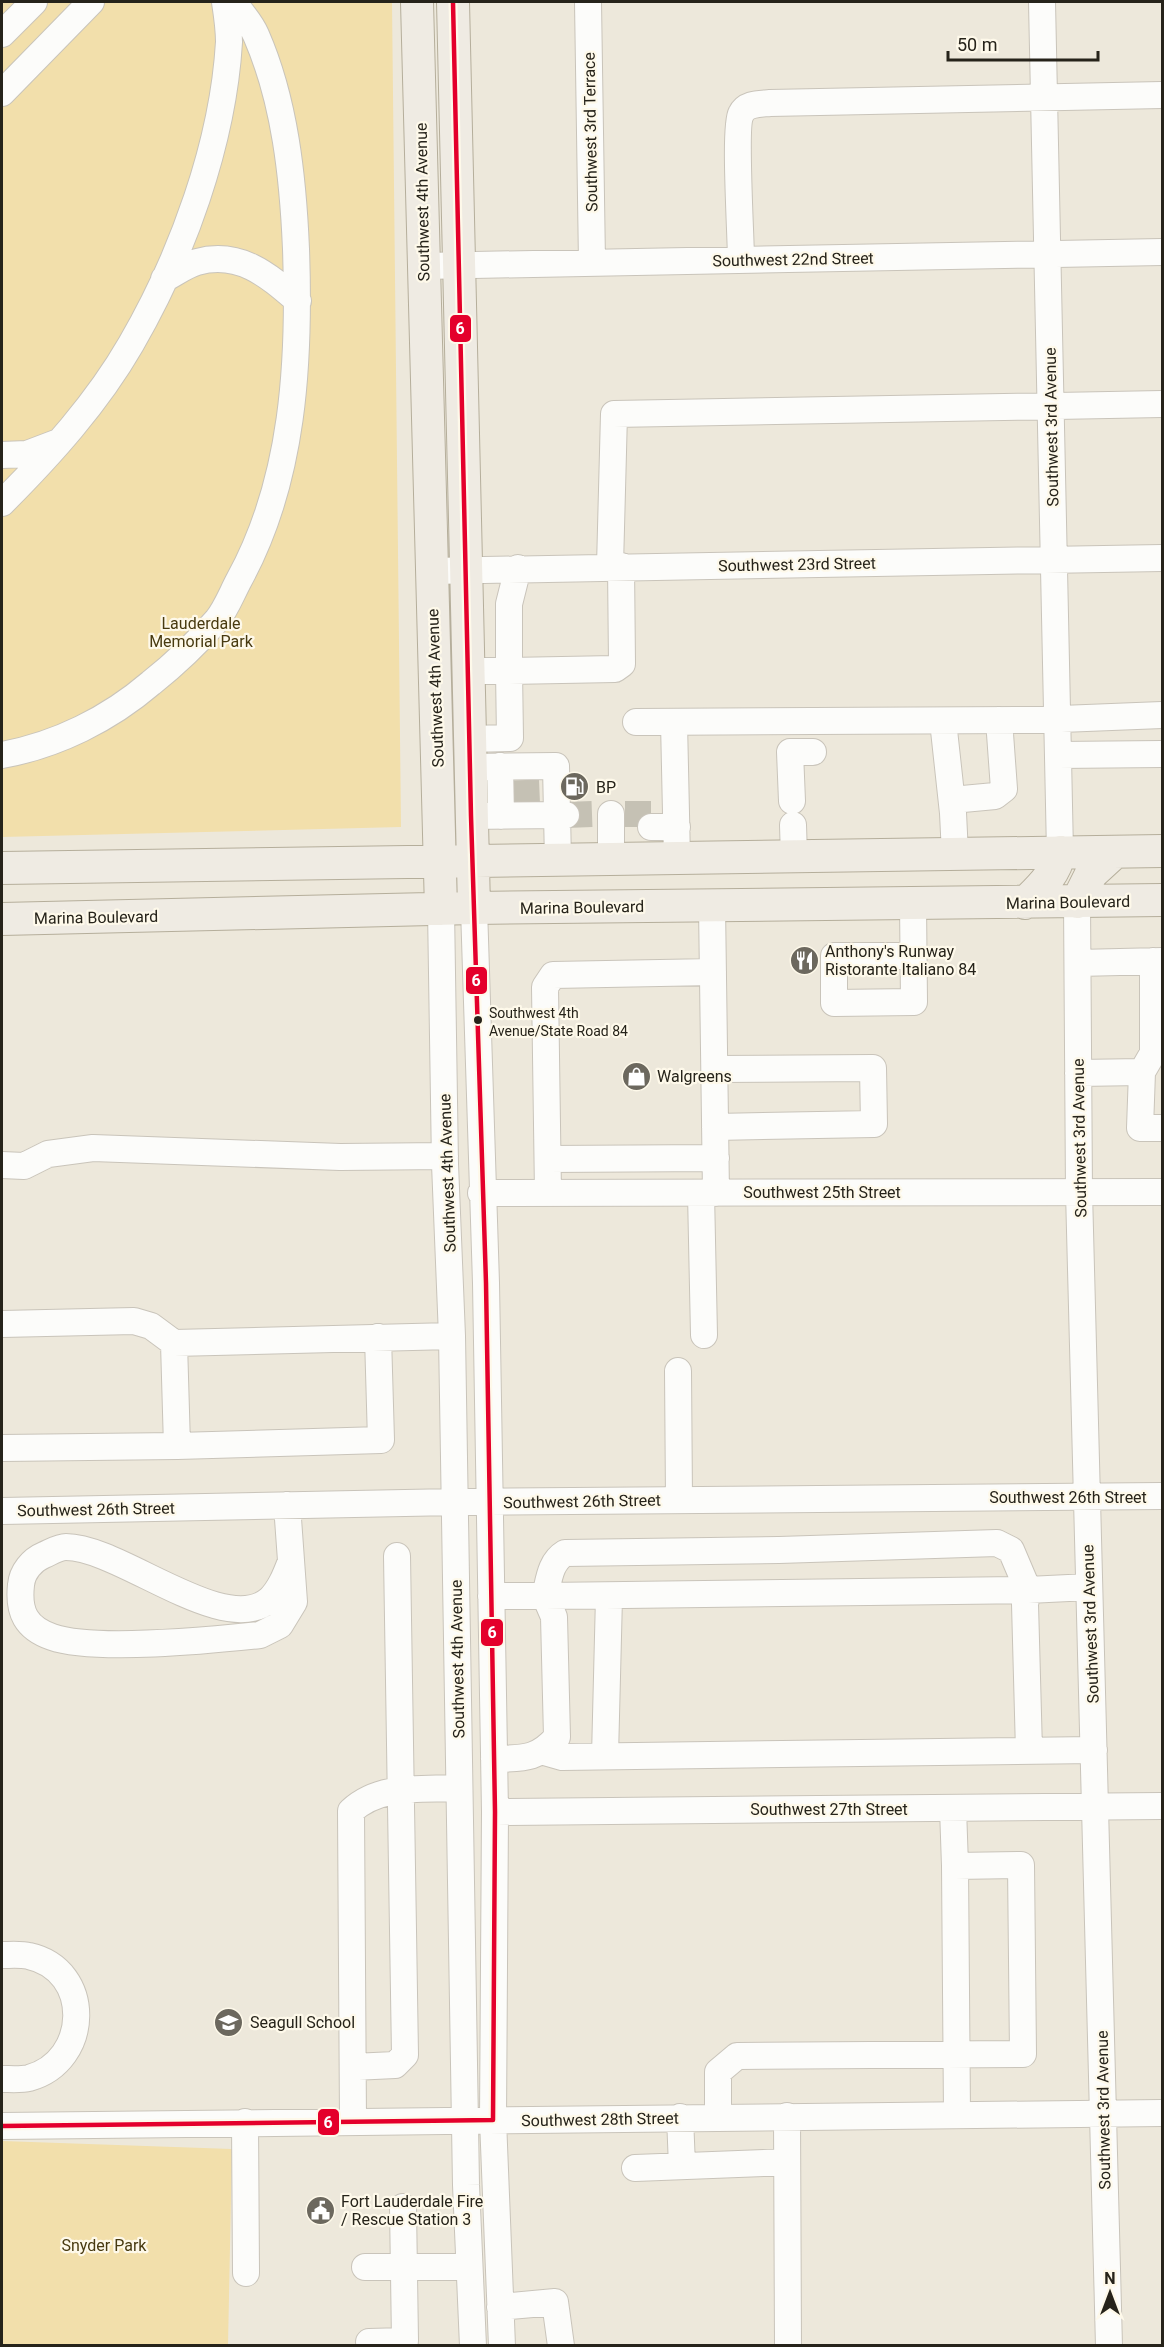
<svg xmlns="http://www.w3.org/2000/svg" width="1164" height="2347" font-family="Roboto,sans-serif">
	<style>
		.green { fill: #f2dfab }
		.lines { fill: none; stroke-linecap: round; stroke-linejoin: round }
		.minor-tunnel { stroke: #c5c1b4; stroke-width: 26; stroke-dasharray: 26 13; stroke-linecap: butt }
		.minor-casing { stroke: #c9c4ba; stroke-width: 28 }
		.major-casing { stroke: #b5ae9b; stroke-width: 34 }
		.minor { stroke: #fcfcfa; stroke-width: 26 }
		.major { stroke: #efebe3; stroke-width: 32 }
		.bus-1-casing { stroke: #fef9ea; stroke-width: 9 }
		.bus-1 { stroke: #e4002b; stroke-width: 4.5 }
		.bus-dot { fill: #26231a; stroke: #fef9ea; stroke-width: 2 }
		.labels { text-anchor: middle; stroke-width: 4.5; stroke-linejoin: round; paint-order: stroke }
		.bus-label { font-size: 14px; fill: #26231a; stroke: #fef9ea; text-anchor: start }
		.street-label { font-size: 16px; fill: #26231a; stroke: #fef9ea }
		.park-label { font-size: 16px; fill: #483a10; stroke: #fef9ea }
		.poi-label { font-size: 16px; fill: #26231a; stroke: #fef9ea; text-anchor: start }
		.line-badge { stroke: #fef9ea; stroke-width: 2 }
		.badge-label { font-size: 16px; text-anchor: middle; font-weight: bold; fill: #fff }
	</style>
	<rect width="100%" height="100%" fill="#ede8db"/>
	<path class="green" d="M2,2H392L401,827L2,837Z
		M2,2141L232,2149L228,2345H2Z"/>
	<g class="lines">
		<path class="minor-tunnel" d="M526,780L527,804
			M625,814H651
			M566,815L593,814"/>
		<defs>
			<path id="minor" d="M588,2L592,262
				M1042,2L1060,852
				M2,34L34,2
				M2,93L91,2
				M741,260C741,237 734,127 741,114C746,103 760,104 770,103L1162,95
				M424,266L1162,252
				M164,279C174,274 186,265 197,262C240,250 269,276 298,301
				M2,455L27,454L56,443
				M2,503C50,455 97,403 131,344C182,256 223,144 229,42C229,29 227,15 225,2
				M610,566L614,414L1162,404
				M518,568L509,604V671L615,669L622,664L621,566
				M431,571L1162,558
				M468,671H509L510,738L469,739
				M943,721L953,813L955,854
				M636,722L1036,720L1162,715
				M674,722L677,859
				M2,755C57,745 109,719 151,683C175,664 197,643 217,620C226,609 232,593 239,580C294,480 300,361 296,249C293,178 285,101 256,35C251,23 241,12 233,2
				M1058,755L1162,754
				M500,766L501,816
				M470,767L556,766L558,861
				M952,800L995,796L1004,789L999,720
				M792,801L790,752H813
				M611,814V860
				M471,816L566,815
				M793,825L794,857
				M651,827H677
				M1077,902L1079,1192L1109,2346
				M913,904L914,1002L834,1003V956H913
				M712,906L716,1193
				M474,908L486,1283L495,1812L493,2120L502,2346
				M441,909L445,1164L452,1336L466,2185L473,2346
				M1078,963L1162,961
				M715,1069L873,1068L874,1124L715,1127
				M1142,1072L1140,1128H1162
				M1078,1073L1142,1072L1153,1053V961
				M548,1159L716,1158
				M2,1165L24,1166L48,1154L93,1148L340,1157L445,1156
				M481,1193L1162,1192
				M548,1193L545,987L553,975L713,972
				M701,1193L704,1335
				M2,1324L134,1321L151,1326L174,1343L452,1336
				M678,1371L679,1500
				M177,1446L381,1440L378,1337
				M2,1448L177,1446L174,1343
				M287,1505L294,1602L280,1625L260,1635C212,1640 95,1652 52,1637C26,1628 18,1612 21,1585C22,1572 32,1560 44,1555C51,1552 59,1547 66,1547C120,1547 224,1638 269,1600C280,1590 286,1574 291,1561
				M2,1511L455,1502L1162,1496
				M491,1596H545L554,1617L557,1737C537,1760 523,1758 494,1759
				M541,1751L562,1757L1094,1750
				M1029,1751L1025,1604L1028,1590L545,1596C549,1580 550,1562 565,1553L779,1550L997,1543L1011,1550L1028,1590L1089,1587
				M605,1756L609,1597
				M953,1808L955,1866
				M495,1812L1162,1806
				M2,1955C10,1955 21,1954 29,1956C93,1970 91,2061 29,2078C21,2080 10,2079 2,2079
				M353,2067L395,2065L405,2055L397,1556
				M787,2116L788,2346
				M680,2117L682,2166
				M718,2117V2072L737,2056L1023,2054L1021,1865L955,1866L957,2114
				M353,2121L351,1811C380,1784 421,1790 459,1788
				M245,2122L246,2273
				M2,2126L1162,2113
				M635,2168L787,2162
				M365,2267H469
				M500,2307L555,2302L561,2346
				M369,2342L405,2341L403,2207"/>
			<path id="major" d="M417,2L441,909
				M453,2L474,908
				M2,868L1162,851
				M1077,902L1091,874L1115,852
				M1025,903C1041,887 1055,875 1060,852
				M2,919L474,908L1162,900"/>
		</defs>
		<use href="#minor" class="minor-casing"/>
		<use href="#major" class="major-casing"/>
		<use href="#minor" class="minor"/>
		<use href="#major" class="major"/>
		<defs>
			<path id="bus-1" d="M2,2126L493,2120L495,1812L486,1283L471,816L453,2"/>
		</defs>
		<use href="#bus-1" class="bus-1-casing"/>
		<use href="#bus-1" class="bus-1"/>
	</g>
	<defs>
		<symbol id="fuel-disc" viewBox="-11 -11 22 22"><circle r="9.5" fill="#6c685e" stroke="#fef9ea"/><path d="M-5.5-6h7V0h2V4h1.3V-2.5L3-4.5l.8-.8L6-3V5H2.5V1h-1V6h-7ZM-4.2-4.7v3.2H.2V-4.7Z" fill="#fff"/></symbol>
		<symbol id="restaurant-disc" viewBox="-11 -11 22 22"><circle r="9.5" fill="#6c685e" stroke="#fef9ea"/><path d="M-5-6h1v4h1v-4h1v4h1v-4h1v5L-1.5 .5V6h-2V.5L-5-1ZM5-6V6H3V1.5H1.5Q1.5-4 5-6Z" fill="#fff"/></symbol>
		<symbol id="shop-disc" viewBox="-11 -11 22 22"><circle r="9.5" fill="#6c685e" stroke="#fef9ea"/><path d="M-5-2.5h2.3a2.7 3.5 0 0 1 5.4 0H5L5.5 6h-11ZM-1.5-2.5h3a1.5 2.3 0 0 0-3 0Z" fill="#fff"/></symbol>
		<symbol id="school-disc" viewBox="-11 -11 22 22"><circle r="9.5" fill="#6c685e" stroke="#fef9ea"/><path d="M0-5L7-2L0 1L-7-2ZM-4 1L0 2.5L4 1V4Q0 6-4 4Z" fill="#fff"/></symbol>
		<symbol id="civic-disc" viewBox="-11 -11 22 22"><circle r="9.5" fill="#6c685e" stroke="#fef9ea"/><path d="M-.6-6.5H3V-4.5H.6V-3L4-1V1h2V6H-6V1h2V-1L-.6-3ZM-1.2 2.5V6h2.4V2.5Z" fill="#fff"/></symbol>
	</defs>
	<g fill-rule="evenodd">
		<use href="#fuel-disc" x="558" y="770" width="33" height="33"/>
		<use href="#restaurant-disc" x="788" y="944" width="33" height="33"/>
		<use href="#shop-disc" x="620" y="1060" width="33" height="33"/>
		<use href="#school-disc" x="212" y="2006" width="33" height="33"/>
		<use href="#civic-disc" x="304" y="2194" width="33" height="33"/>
	</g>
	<circle class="bus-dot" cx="478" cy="1020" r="5"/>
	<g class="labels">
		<g class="bus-label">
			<text x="489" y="1018">Southwest 4th<tspan x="489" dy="18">Avenue/State Road 84</tspan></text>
		</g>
		<g class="street-label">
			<text transform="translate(590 132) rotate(-91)" y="6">Southwest 3rd Terrace</text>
			<text transform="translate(422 202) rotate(-91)" y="6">Southwest 4th Avenue</text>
			<text transform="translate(793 259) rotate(-1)" y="6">Southwest 22nd Street</text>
			<text transform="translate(1051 427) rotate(-91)" y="6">Southwest 3rd Avenue</text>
			<text transform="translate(797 564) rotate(-1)" y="6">Southwest 23rd Street</text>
			<text transform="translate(435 688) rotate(-92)" y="6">Southwest 4th Avenue</text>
			<text transform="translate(1068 902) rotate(-1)" y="6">Marina Boulevard</text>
			<text transform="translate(582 907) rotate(-1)" y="6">Marina Boulevard</text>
			<text transform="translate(96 917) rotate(-1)" y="6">Marina Boulevard</text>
			<text transform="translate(1079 1138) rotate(-91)" y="6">Southwest 3rd Avenue</text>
			<text transform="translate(447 1173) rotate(-92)" y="6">Southwest 4th Avenue</text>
			<text x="822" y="1198">Southwest 25th Street</text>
			<text x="1068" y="1503">Southwest 26th Street</text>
			<text transform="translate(582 1501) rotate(-1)" y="6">Southwest 26th Street</text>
			<text transform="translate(96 1509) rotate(-1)" y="6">Southwest 26th Street</text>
			<text transform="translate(1090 1624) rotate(-92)" y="6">Southwest 3rd Avenue</text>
			<text transform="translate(457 1659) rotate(-91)" y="6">Southwest 4th Avenue</text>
			<text x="829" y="1815">Southwest 27th Street</text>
			<text transform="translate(1103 2110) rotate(-91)" y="6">Southwest 3rd Avenue</text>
			<text transform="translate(600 2119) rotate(-1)" y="6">Southwest 28th Street</text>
		</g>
		<g class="park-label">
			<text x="201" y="629">Lauderdale<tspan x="201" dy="18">Memorial Park</tspan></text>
			<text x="104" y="2251">Snyder Park</text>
		</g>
		<g class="poi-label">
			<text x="596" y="793">BP</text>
			<text x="825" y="957">Anthony's Runway<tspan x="825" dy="18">Ristorante Italiano 84</tspan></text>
			<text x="657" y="1082">Walgreens</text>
			<text x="250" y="2028">Seagull School</text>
			<text x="341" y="2207">Fort Lauderdale Fire<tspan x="341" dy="18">/ Rescue Station 3</tspan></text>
		</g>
	</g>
	<g class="line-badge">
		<rect x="449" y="314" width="23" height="29" rx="6" fill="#e4002b"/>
		<rect x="465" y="966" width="23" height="29" rx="6" fill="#e4002b"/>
		<rect x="480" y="1618" width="24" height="29" rx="6" fill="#e4002b"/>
		<rect x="317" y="2108" width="23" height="28" rx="6" fill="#e4002b"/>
	</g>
	<g class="badge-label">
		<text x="460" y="334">6</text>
		<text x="476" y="986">6</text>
		<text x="492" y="1638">6</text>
		<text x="328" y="2128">6</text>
	</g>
	<rect width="1164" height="2347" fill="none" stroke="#26231a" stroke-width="6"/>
	<g transform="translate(1110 2293)" stroke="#fef9ea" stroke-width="4.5" paint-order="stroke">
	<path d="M0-4.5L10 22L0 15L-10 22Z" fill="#26231a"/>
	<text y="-9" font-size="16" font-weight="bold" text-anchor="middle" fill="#26231a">N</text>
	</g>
	<path d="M948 51v9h150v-9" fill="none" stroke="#26231a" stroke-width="3"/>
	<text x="957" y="51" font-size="18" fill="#26231a" stroke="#fef9ea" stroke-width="4.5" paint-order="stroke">50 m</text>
</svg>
